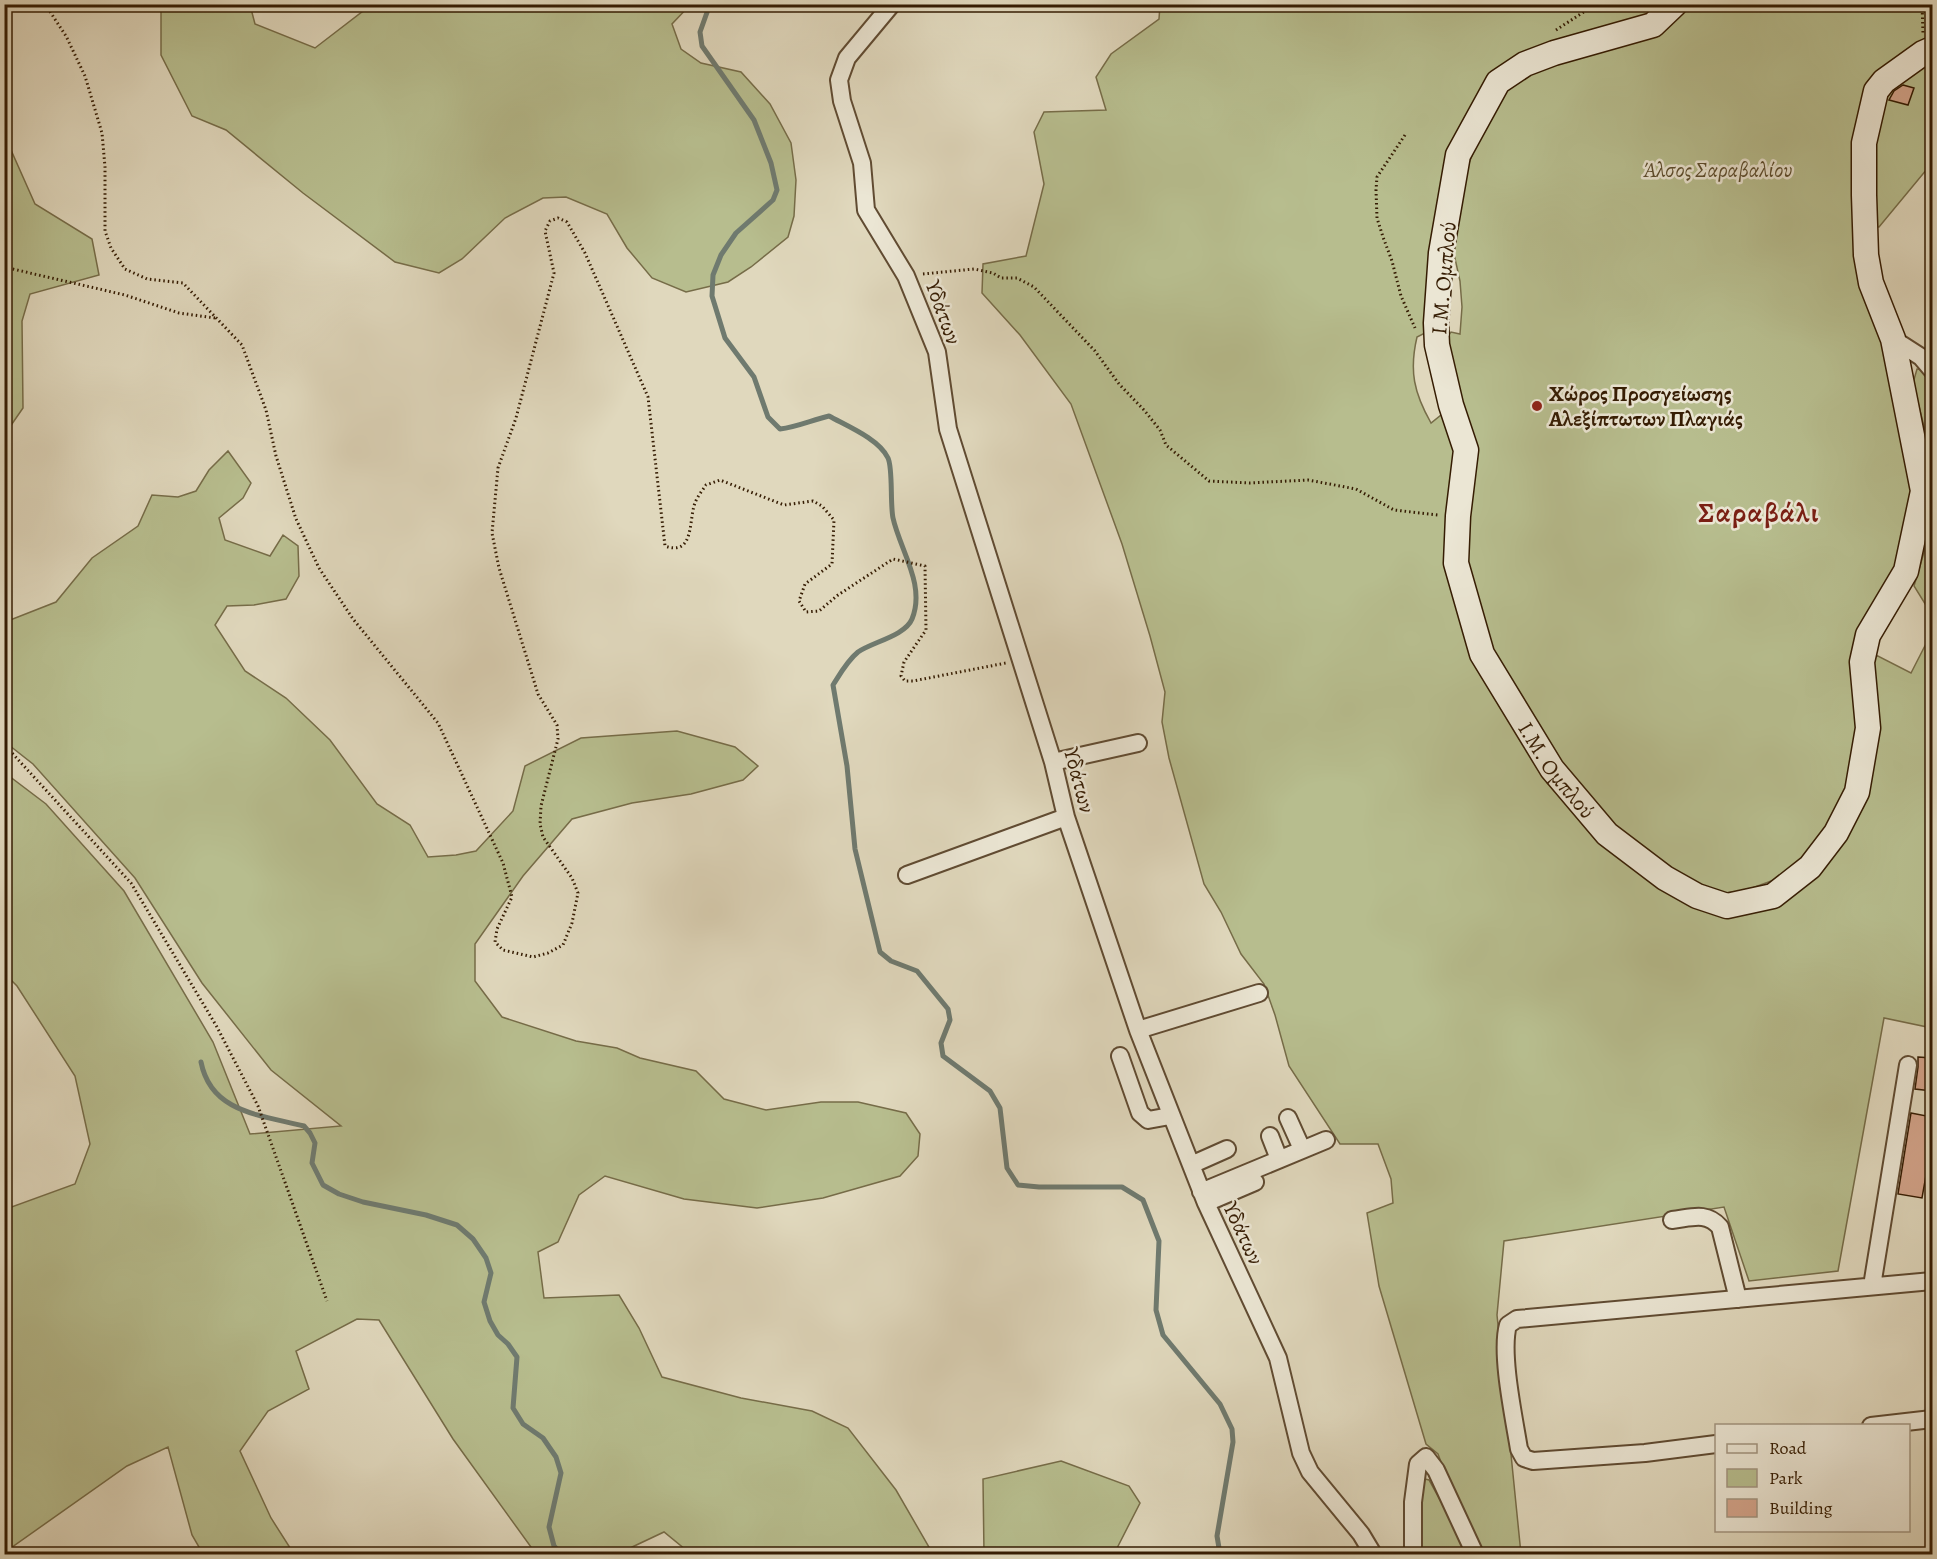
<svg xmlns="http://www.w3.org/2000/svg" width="1937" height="1559" font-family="Alegreya,serif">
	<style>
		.green { fill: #b7bd8e; stroke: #766c48; stroke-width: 1.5 }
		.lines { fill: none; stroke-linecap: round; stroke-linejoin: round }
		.stream { stroke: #6f7a6f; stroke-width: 5 }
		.building { fill: #d4a58c; stroke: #351c03; stroke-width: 1.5 }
		.street-casing { stroke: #604b32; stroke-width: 20 }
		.secondary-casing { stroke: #351c03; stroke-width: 27 }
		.path { stroke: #351c03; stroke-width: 3; stroke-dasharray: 1.5 3; stroke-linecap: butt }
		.street { stroke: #ebe6d4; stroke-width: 16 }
		.secondary { stroke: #ebe6d4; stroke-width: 24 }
		.poi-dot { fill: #8f2418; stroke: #ebe6d4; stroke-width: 2 }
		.labels { text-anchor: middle; stroke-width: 5; stroke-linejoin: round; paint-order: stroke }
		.park-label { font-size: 22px; font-style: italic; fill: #5c4c2d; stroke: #ebe6d4 }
		.street-label { font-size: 22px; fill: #351c03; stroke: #ebe6d4 }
		.poi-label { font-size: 22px; font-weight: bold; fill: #351c03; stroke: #ebe6d4; text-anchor: start }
		.district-label { font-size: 28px; font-weight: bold; letter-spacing: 1.5px; fill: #7a1f14; stroke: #ebe6d4 }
	</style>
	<rect width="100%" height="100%" fill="#e0d8bd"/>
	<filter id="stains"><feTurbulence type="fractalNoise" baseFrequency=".00333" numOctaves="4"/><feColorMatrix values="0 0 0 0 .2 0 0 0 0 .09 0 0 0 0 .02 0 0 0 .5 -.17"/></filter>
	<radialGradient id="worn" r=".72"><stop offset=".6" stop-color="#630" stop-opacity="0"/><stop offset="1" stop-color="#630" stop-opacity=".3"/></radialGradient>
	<path class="green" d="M161,5H250L255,24L315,48L363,11L364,5H690L672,24L681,49L701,63L741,72L770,104L791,143L796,180L794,216L788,237L751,267L728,282L686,292L652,278L627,248L607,214L566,197L543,198L505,218L462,259L439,273L395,262L303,193L226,130L192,116L161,55Z
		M1160,5H1932V163L1879,227L1855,226L1860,263L1889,356L1900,404L1911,465L1912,508L1903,539L1902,559L1879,596L1856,645L1860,735L1858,758L1852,780L1837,812L1820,839L1798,864L1774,880L1744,891L1724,893L1697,886L1668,869L1627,839L1602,816L1576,786L1550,748L1514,693L1497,661L1476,608L1469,581L1466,527L1473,485V443L1448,362L1445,341L1451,332L1460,334L1462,307L1460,281L1454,254V223L1464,176L1480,135L1504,86L1486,88L1451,152L1442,186L1433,257L1431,321L1427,332L1417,337C1409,371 1414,393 1431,423L1446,411L1454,439L1457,468L1455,497L1448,523L1452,570L1459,615L1477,660L1546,774L1583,825L1627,862L1688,902L1717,912H1742L1779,902L1806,882L1837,847L1861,807L1874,758L1876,721L1871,669L1876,655L1911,673L1932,632V1028L1884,1018L1838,1271L1749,1281L1724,1207L1504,1241L1497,1315L1521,1554H1479L1451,1489L1438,1454L1426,1444L1379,1286L1367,1213L1393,1203L1391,1179L1378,1144H1340L1289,1066L1275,1015L1264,984L1241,954L1221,912L1204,884L1169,758L1162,722L1165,692L1150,636L1122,544L1071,404L1020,335L982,293L983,264L1026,256L1044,184L1034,132L1044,112L1106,110L1096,77L1111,54L1159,19Z
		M5,120L11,150L35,204L92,239L99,275L30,294L22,321L23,408L5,434Z
		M1917,369L1924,370L1932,380V615L1914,586L1925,549L1932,499L1929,446L1913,383Z
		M228,451L251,483L243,498L219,518L225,540L270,556L283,535L298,546L299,576L286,599L254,605L227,606L215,625L245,671L286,698L330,740L377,804L410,825L428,857L456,855L476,851L513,811L525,766L581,738L677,731L735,747L758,766L743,780L691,794L632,803L572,819L523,876L475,944V981L502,1017L576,1041L617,1048L640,1058L696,1071L724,1099L766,1110L821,1102H858L906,1113L920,1134L918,1156L900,1176L823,1198L757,1208L684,1199L605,1176L579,1195L558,1242L538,1252L544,1298L619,1295L639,1328L662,1377L741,1398L812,1411L848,1428L896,1490L933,1554H691L664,1532L628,1549L630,1554H536L453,1439L379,1320L357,1319L296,1351L309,1389L268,1411L240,1451L271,1518L294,1554H203L192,1535L168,1447L127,1466L5,1552V1206L9,1208L75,1184L90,1144L75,1076L17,986L5,974V773L46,804L124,891L213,1042L250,1134L341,1126L271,1070L202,983L135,878L33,764L5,742V622L56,602L92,558L138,526L152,495L178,497L196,491L209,470Z
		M1061,1461L1129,1486L1140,1503L1114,1554H984L983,1479Z
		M1425,1479L1429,1480L1470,1554H1419L1420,1483Z"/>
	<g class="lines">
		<path class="stream" d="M710,4L700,32L702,46L754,120L771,163L777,190L773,200L736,233L721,255L713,275L712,296L725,338L754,377L768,417L780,429C797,427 812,420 829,416C847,426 879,439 888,458C893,468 890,504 893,518C900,550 926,585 912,619C905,636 872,642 858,652C847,661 840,674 833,685L847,766L855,849L880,952L891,961L917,971L948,1009L950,1020L941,1043L943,1056L990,1091L1000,1108L1007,1168L1018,1185L1039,1187H1122L1143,1200L1159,1241L1156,1310L1163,1335L1220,1404L1232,1429L1233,1442L1217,1536L1220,1554
			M201,1062C211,1113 261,1115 304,1126L310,1133L315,1143L312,1163L323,1185L339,1194L363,1202L426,1215L457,1225L473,1239L486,1258L491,1273L484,1302L490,1321L498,1335L508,1344L517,1357L513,1408L523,1424L543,1438L556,1457L561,1473L549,1527L554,1546L561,1554"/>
	</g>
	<path class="building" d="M1903,85L1914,88L1908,105L1889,100L1894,91Z
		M1918,1057L1932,1058V1091L1915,1089L1918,1067Z
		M1911,1113L1932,1117V1154L1930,1153L1922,1198L1898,1194Z"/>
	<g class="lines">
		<defs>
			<path id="street" d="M892,4L847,58L839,80L842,101L862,163L866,210L906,276L937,352L948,429L1053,762L1066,817L1138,1030L1206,1203L1278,1358L1301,1453L1310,1472L1361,1534L1373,1554
				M1893,339L1921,357L1932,370
				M1053,762L1138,743
				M907,875L1066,817
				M1138,1030L1259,993
				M1120,1056L1140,1113L1148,1120L1170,1116
				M1288,1118L1302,1149
				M1270,1136L1279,1159
				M1191,1165L1227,1149
				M1201,1192L1326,1140
				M1206,1203L1255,1182
				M1672,1220C1691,1218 1706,1211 1720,1227L1738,1299
				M1872,1286L1908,1065
				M1871,1426L1932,1419
				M1716,1444L1645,1453L1533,1461L1524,1458L1519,1449C1514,1418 1500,1353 1508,1325L1517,1319L1932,1281
				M1413,1554V1502L1418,1464L1426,1457L1436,1470L1475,1554"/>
			<g id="secondary">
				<path id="s1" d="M1675,4L1653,25L1554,53L1525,64L1498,82L1458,155L1441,253L1436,323L1437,345L1451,405L1466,450L1458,516L1456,563L1482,654L1552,769L1607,834L1665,878L1697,896L1727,906L1773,896L1810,867L1836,833L1857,792L1868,728L1862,662L1868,635L1906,571L1923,491L1893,339L1871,283L1866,255L1864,195V143L1876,91L1884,81L1923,53L1932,49"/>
			</g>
		</defs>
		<use href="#street" class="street-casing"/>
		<use href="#secondary" class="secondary-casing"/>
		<path class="path" d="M45,4L66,36L85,76L102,133L105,167V231L111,248L125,269L147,279L183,283L242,345L266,410L276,456L296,519L319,568L353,619L438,723L503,863L512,897L497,929L495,942L503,950L533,957L548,953L563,945L572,923L578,893L572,878L543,837L540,824L541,806L558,739L557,725L538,694L499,568L492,533L498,468L516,418L554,273L545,231L550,221L558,218L567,222L585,253L648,397L665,546C693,556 689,524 694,506C696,498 702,491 706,485L720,480L784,505L813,501L822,506L834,520L832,564L805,584L799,601L806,612L819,611L838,595L893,559L925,566L926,630L904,662L901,676L905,681H913L1006,663
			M1922,4L1923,33
			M1556,30L1596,4
			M1405,135L1377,177L1376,190L1377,218L1383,237L1392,261L1401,296L1415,328
			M4,267L125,295L179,313L215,318
			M923,274L974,269L993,273L1001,278H1017L1034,287L1095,351L1119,384L1144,410L1160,430L1166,445L1209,481L1249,483L1308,480L1356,489L1394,510L1438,515
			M4,750L12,753L131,883L217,1027L258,1106L327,1301"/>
		<use href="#street" class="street"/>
		<use href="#secondary" class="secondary"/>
	</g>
	<circle class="poi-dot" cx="1537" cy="406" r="6"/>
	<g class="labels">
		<g class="park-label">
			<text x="1717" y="177">Άλσος Σαραβαλίου</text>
		</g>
		<g class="street-label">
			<text transform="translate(1443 278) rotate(-85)" y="8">Ι.Μ. Ομπλού</text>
			<text transform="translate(944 312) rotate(70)" y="8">Υδάτων</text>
			<text dy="8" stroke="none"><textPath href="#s1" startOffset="927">Ι.Μ. Ομπλού</textPath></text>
			<text transform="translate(1080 780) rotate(75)" y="8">Υδάτων</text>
			<text transform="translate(1244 1233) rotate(65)" y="8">Υδάτων</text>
		</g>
		<g class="poi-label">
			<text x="1549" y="401">Χώρος Προσγείωσης<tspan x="1549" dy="25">Αλεξίπτωτων Πλαγιάς</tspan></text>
		</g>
		<g class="district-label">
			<text x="1759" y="522">Σαραβάλι</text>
		</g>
	</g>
	<rect width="1937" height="1559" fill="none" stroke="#e0d8bd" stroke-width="24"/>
	<rect x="6" y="6" width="1925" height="1547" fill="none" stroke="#351c03" stroke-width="3"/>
	<rect x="12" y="12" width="1913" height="1535" fill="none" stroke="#351c03" stroke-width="1.5"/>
	<rect x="1715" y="1424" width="195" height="108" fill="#ebe6d4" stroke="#a29580" stroke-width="1.5"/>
	<rect x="1727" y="1444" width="30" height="9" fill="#ebe6d4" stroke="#a29580" stroke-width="1.5"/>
	<text x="1769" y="1454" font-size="18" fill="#351c03">Road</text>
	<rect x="1727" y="1469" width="30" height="18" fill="#b7bd8e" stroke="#a29580" stroke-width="1.5"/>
	<text x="1769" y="1484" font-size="18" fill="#351c03">Park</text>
	<rect x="1727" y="1499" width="30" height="18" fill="#d4a58c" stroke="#a29580" stroke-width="1.5"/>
	<text x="1769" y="1514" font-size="18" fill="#351c03">Building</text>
	<rect width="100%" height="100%" filter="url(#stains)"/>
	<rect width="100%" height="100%" fill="url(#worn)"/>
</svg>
